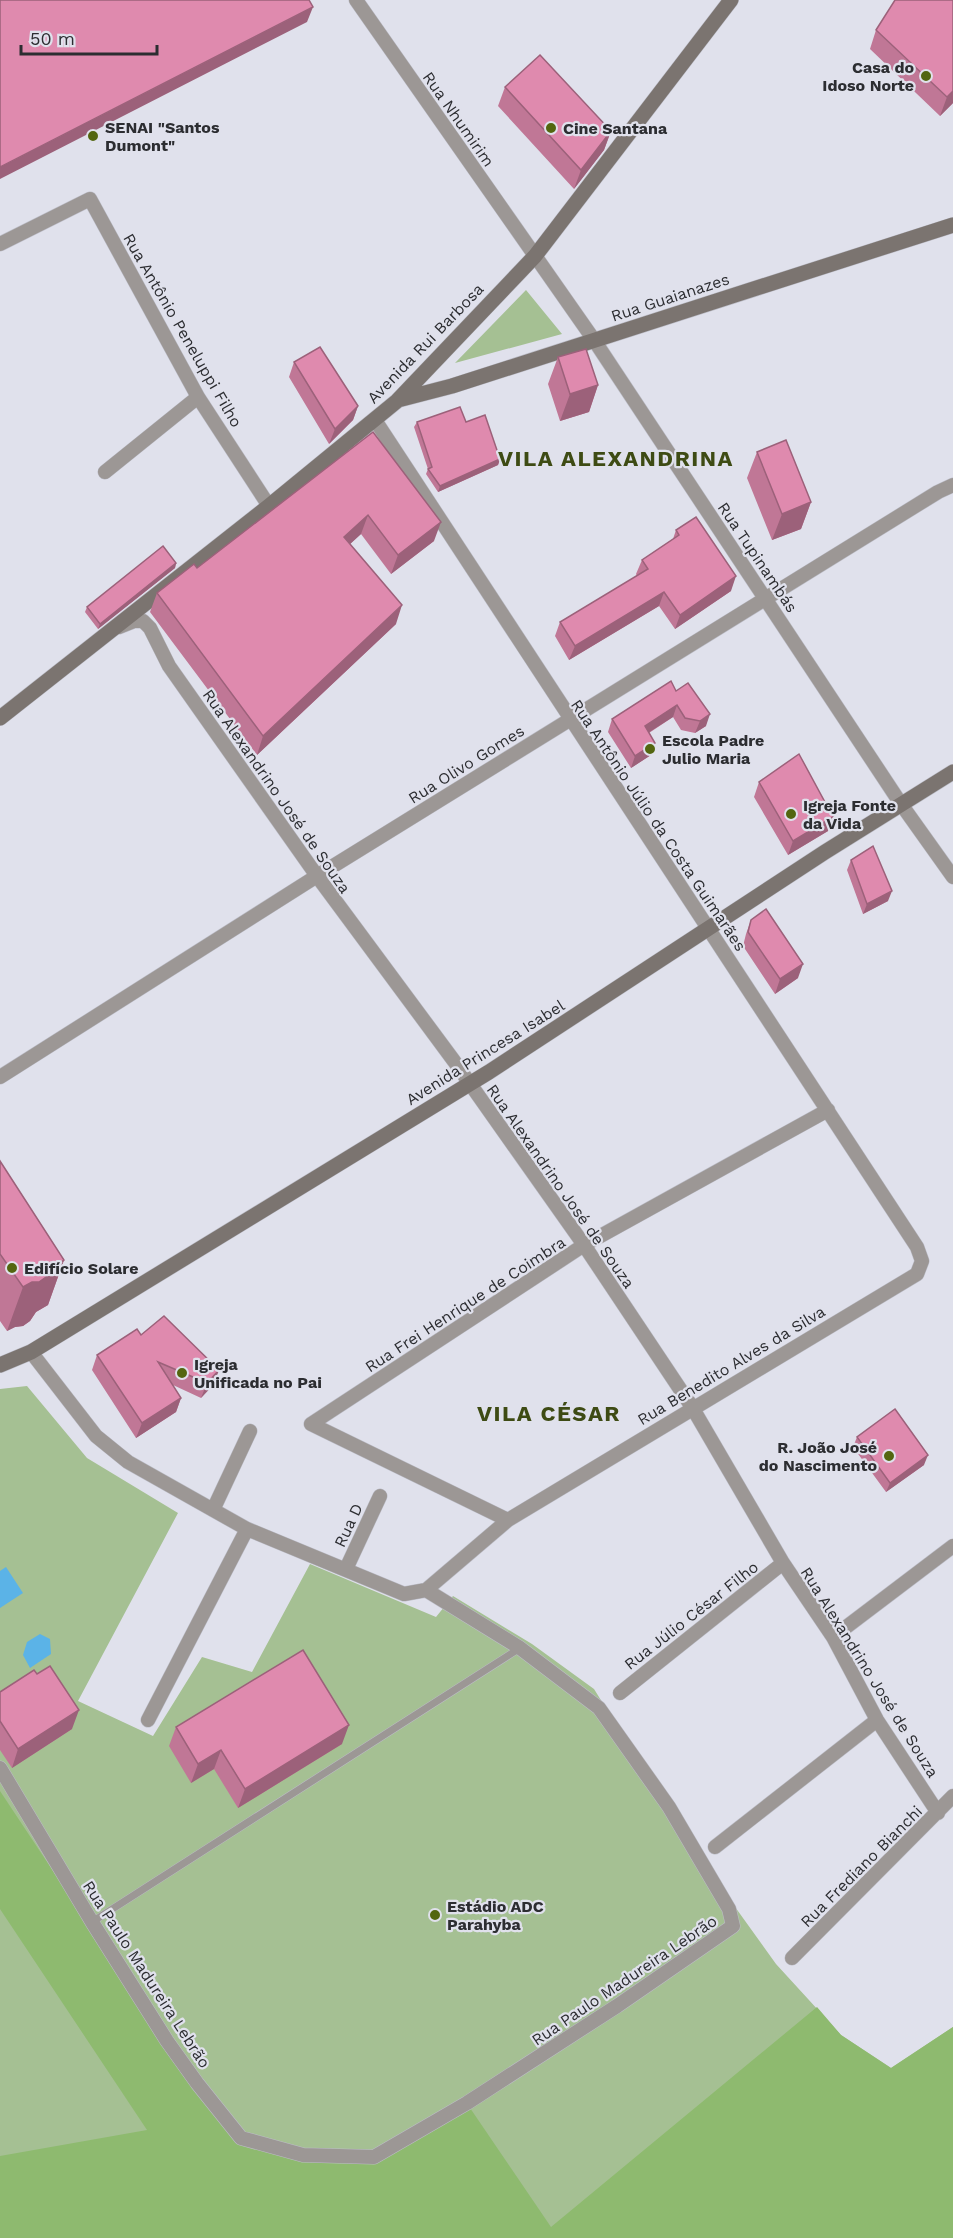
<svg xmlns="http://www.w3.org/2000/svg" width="953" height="2238" font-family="'Work Sans',sans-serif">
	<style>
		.green { fill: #a5c093 }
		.forest { fill: #8eba6f }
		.water { fill: #5bb3e7 }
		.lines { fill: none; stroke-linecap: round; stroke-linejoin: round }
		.lane-casing { stroke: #bcbdc7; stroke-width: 8 }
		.street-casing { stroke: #bcbdc7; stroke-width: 15 }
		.secondary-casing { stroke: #bcbdc7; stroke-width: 16 }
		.lane { stroke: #9c9795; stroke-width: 7 }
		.street { stroke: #9c9795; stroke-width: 14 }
		.secondary { stroke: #7b7470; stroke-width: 15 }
		.wall { fill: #c07796 }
		.shaded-wall { fill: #9c617a }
		.building { fill: #df8aae; stroke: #9c617a; stroke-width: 1.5 }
		.poi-dot { fill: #536610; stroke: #e0e1ec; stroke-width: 2 }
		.labels { text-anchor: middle; stroke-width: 4.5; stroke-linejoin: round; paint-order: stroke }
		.poi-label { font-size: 16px; font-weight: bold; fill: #2c2d31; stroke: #e0e1ec; text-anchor: start }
		.street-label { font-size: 16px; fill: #2c2d31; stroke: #e0e1ec }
		.district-label { font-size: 22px; font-weight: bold; letter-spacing: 1.5px; fill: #3e4b14; stroke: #e0e1ec }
	</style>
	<rect width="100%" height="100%" fill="#e0e1ec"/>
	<path class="green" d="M526,290L562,334L455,363Z
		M27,1386L87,1458L178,1513L78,1701L153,1736L202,1657L252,1672L310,1564L436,1617L453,1596L532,1644L594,1689L697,1854L776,1964L841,2035L891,2068L953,2027V2238H0V1389Z"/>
	<path class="forest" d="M0,1791L167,2043L242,2139L375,2160L468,2105L551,2227L817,2007L841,2035L891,2068L953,2027V2238H0V2156L147,2130L0,1909Z"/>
	<path class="water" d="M6,1567L23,1593L0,1608V1571Z
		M40,1634L50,1639L51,1654L30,1668L23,1655L27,1642Z"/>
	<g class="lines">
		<defs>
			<path id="lane" d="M92,1922L520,1648"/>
			<path id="street" d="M356,0L594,340L901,804L953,877
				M0,244L90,199L198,397L269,506
				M375,420L917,1247L922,1261L917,1274L508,1520L426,1590
				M105,472L198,397
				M119,627L134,621H143L150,628L169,666L317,876L454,1061L584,1245L692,1407L783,1563L833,1637L877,1720L938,1813
				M0,1077L317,876L938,492L953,485
				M311,1424L584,1245L828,1110
				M311,1424L508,1520
				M213,1510L250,1431
				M346,1569L380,1496
				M833,1637L953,1546
				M620,1693L783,1563
				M148,1720L247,1529
				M0,1768L92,1922L167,2041L197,2083L241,2138L303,2155L374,2157L467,2103L617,2006L733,1926L729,1909L669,1807L599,1708L520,1648L426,1590L404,1594L247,1529L128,1462L96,1436L31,1352
				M715,1847L877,1720
				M792,1958L953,1796"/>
			<path id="secondary" d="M398,400L452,386L953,225
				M0,718L269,506L397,401L535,256L731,0
				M0,1365L31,1352L489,1072L825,852L953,772"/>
		</defs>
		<use href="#lane" class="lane-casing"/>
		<use href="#street" class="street-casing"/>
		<use href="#secondary" class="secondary-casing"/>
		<use href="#lane" class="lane"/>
		<use href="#street" class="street"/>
		<use href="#secondary" class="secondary"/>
	</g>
	<path class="wall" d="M876,30L953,103L940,116L870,49Z
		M505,87L611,131L604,150L574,189L498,106Z
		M558,357L598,385L589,412L560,421L548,384Z
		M294,362L358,406L353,420L329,444L289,377Z
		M417,422H466L500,459L498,465L438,492L426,474L428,469L414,427Z
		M373,432L434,541L391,574L361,534L350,544L396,624L257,755L150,612L157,593L197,568Z
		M757,452L811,502L801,529L772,540L747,478Z
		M676,530L731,591L675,629L659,606L569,660L555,636L560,622L637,576L636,574L642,560L673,539Z
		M176,563L175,568L98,629L85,612L87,607Z
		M676,691L706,726L695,733L681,730L673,717L649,733L655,743L651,755L631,768L608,732L612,719Z
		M759,782L828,831L788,855L754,797Z
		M851,860L888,901L863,914L847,870Z
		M751,920L798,978L775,994L743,946L746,934Z
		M0,1161L64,1260L48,1305L36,1312L30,1321L23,1326L15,1327L7,1331L0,1321Z
		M141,1335L214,1384L201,1398L173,1385L181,1398L176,1412L136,1438L92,1370L97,1355Z
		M857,1437L924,1465L886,1492L853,1447Z
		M0,1692L72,1729L12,1768L0,1750Z
		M176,1727L342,1744L238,1808L214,1769L191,1783L169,1746Z"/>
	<path class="shaded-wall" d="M313,7L307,22L0,179V167Z
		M953,91V103L940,116L947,97Z
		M611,131L604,150L574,189L581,170Z
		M598,385L589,412L560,421L570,394Z
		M358,406L353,420L329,444L335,429Z
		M500,459L498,465L438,492L440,486Z
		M811,502L801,529L772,540L782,514Z
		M368,515L361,534L337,556L344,537Z
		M441,522L434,541L391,574L398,555Z
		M176,563L175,568L98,629L100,624Z
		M736,576L731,591L675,629L680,615Z
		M664,592L659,606L569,660L575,646Z
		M402,605L396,624L257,755L263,736Z
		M677,705L673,717L640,738L645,726Z
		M710,714L706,726L695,733L700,721Z
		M655,743L651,755L631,768L635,756Z
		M833,817L828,831L788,855L793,841Z
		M892,891L888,901L863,914L867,904Z
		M803,964L798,978L775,994L780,979Z
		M64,1260L48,1305L36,1312L30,1321L23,1326L15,1327L7,1331L23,1287Z
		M219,1370L214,1384L201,1398L207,1383Z
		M181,1398L176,1412L136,1438L142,1423Z
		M928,1455L924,1465L886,1492L890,1483Z
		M79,1710L72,1729L12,1768L18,1749Z
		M349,1725L342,1744L238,1808L245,1789Z
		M221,1750L214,1769L191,1783L198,1764Z"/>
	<path class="building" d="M0,0H309L313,7L0,167Z
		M895,0H953V91L947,97L876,30Z
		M540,55L611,131L581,170L505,87Z
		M320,347L358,406L335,429L294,362Z
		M586,349L598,385L570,394L558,357Z
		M460,407L466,422L485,415L500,459L440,486L428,469L432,467L417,422Z
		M373,432L441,522L398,555L368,515L344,537L402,605L263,736L157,593L194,564L197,568Z
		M786,440L811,502L782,514L757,452Z
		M696,517L736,576L680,615L664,592L575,646L560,622L648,569L642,560L679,535L676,530Z
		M163,546L176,563L100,624L87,607Z
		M671,681L676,691L688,683L710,714L700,721L685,718L677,705L645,726L655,743L635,756L612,719Z
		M799,754L833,817L793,841L759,782Z
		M873,846L892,891L867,904L851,860Z
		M766,909L803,964L780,979L748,932L751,920Z
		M0,1161L64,1260L52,1268L46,1277L39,1282H32L23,1287L0,1254Z
		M164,1316L219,1370L207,1383L158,1362L181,1398L142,1423L97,1355L137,1329L141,1335Z
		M895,1409L928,1455L890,1483L857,1437Z
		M303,1650L349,1725L245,1789L221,1750L198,1764L176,1727Z
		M50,1666L79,1710L18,1749L0,1721V1692L34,1670L37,1674Z"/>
	<g class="poi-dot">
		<circle cx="926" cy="76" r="6"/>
		<circle cx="551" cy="128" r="6"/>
		<circle cx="93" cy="136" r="6"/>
		<circle cx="650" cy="749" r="6"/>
		<circle cx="791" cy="814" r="6"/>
		<circle cx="12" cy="1268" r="6"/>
		<circle cx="182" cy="1373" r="6"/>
		<circle cx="889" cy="1456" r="6"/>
		<circle cx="435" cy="1915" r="6"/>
	</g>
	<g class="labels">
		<g class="poi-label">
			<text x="914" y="73" text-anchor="end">Casa do<tspan x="914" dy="18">Idoso Norte</tspan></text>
			<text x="105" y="133">SENAI "Santos<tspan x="105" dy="18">Dumont"</tspan></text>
			<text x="563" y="134">Cine Santana</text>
			<text x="662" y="746">Escola Padre<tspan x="662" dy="18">Julio Maria</tspan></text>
			<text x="803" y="811">Igreja Fonte<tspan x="803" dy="18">da Vida</tspan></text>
			<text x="24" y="1274">Edifício Solare</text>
			<text x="194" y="1370">Igreja<tspan x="194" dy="18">Unificada no Pai</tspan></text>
			<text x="877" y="1453" text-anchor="end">R. João José<tspan x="877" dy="18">do Nascimento</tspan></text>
			<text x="447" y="1912">Estádio ADC<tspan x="447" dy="18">Parahyba</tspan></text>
		</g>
		<g class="street-label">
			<text transform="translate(459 119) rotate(55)" y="6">Rua Nhumirim</text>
			<text transform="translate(670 297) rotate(-18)" y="6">Rua Guaianazes</text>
			<text transform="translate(183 330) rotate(60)" y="6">Rua Antônio Peneluppi Filho</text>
			<text transform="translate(425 343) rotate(-46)" y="6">Avenida Rui Barbosa</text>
			<text transform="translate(758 557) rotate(56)" y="6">Rua Tupinambás</text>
			<text transform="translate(466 764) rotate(-32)" y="6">Rua Olivo Gomes</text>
			<text transform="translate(277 791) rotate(55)" y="6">Rua Alexandrino José de Souza</text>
			<text transform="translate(659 825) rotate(56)" y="6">Rua Antônio Júlio da Costa Guimarães</text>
			<text transform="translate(485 1052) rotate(-32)" y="6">Avenida Princesa Isabel</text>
			<text transform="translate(561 1186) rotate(55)" y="6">Rua Alexandrino José de Souza</text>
			<text transform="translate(465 1304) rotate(-33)" y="6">Rua Frei Henrique de Coimbra</text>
			<text transform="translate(731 1365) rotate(-31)" y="6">Rua Benedito Alves da Silva</text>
			<text transform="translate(348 1525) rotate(-65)" y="6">Rua D</text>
			<text transform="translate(691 1615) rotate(-38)" y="6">Rua Júlio César Filho</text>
			<text transform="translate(870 1672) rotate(58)" y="6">Rua Alexandrino José de Souza</text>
			<text transform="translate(861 1866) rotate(-45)" y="6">Rua Frediano Bianchi</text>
			<text transform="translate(147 1974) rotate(57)" y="6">Rua Paulo Madureira Lebrão</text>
			<text transform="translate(624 1980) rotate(-34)" y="6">Rua Paulo Madureira Lebrão</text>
		</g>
		<g class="district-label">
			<text x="616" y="466">VILA ALEXANDRINA</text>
			<text x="549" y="1421">VILA CÉSAR</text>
		</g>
	</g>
	<path d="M21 45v9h136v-9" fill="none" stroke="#2c2d31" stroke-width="3"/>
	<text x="30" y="45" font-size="18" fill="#2c2d31" stroke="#e0e1ec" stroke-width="4.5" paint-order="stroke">50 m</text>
</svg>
